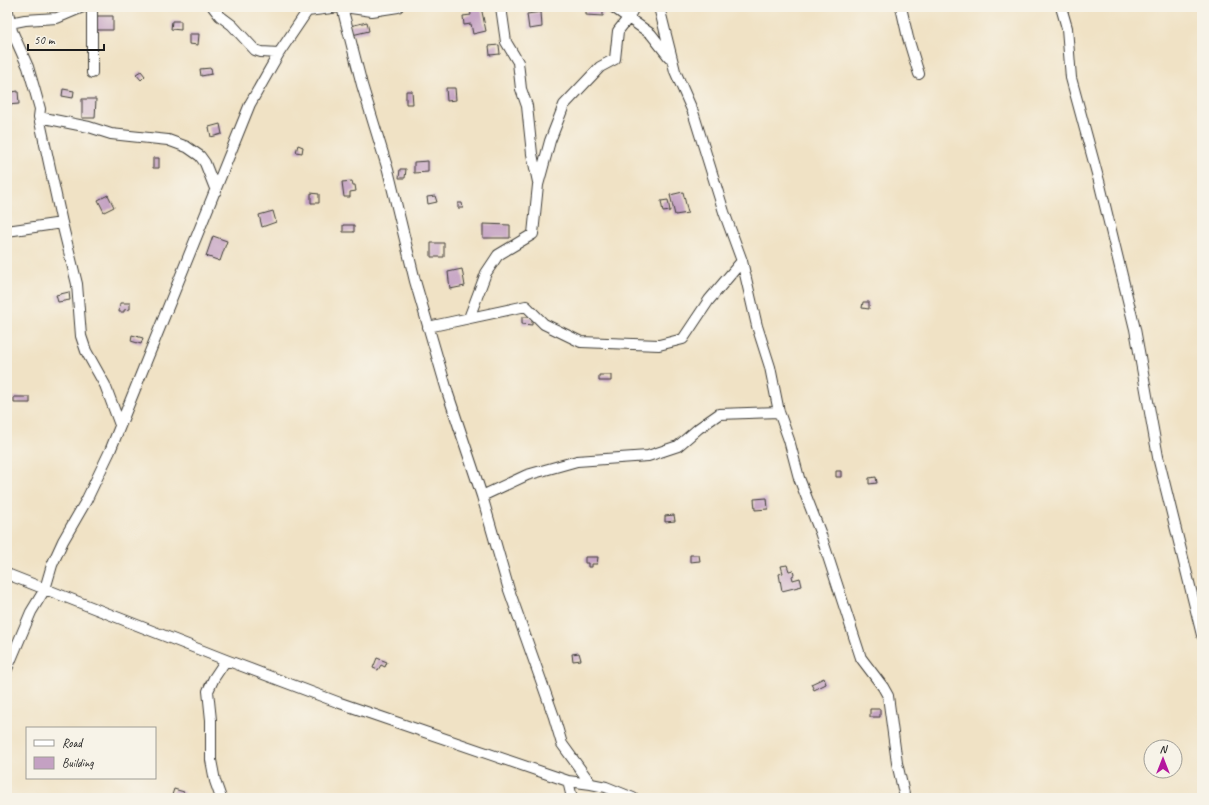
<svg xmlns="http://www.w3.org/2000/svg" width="1209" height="805" font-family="Caveat,sans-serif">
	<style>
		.building { fill: #c4a1c3 }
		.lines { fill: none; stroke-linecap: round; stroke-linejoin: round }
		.street-casing { stroke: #3c3a35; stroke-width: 12 }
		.street { stroke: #fff; stroke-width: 10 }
	</style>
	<rect width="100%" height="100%" fill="#f7f3e8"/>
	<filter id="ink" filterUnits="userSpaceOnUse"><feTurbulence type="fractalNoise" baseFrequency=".025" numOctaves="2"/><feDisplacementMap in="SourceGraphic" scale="8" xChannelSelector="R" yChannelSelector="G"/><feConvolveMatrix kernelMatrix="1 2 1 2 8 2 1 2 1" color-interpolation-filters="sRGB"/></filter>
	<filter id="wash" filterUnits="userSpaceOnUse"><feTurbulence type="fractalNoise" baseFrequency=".012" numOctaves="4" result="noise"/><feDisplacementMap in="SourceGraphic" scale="16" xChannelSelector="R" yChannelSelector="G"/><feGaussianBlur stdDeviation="0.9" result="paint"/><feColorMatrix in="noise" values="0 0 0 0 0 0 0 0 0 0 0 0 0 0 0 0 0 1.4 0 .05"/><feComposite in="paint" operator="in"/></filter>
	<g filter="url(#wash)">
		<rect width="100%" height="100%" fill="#f0e2c5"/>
		<g id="blocks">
			<path class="building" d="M481,7L486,31L473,34L471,24L464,25L463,16L471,15L470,8Z
				M586,7H603V16L586,15Z
				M541,12L542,27L529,29L527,14Z
				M95,16H113V30H95Z
				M172,21H181V30L171,29Z
				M367,22L369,31L352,35L350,26Z
				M189,34H199L198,45L189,44Z
				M499,45L500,54L490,55L489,46Z
				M211,68L212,74L201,76L200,69Z
				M141,71L145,76L141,80L136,74Z
				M446,88H455L456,100L447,101Z
				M63,89L74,91L73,98L62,96Z
				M18,91L19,104L7,105V93Z
				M406,91H412L413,104H406Z
				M82,99H96L95,118H82Z
				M220,124L222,134L211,137L209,127Z
				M298,145L303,147L302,153L296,152Z
				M153,158H159V168H153Z
				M428,161V172L414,173V162Z
				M400,169H406L405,178H399Z
				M352,181L353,185H355L356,191L350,192V197H344L342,182Z
				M683,192L688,213L675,215L670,195Z
				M311,193L319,194V203H311Z
				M108,195L114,207L104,212L98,200Z
				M435,196L437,202L428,204L427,197Z
				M668,200L670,211L663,212L661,201Z
				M458,203H462L463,208H458Z
				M273,211L276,222L262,227L259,215Z
				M483,224L510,225V238H483Z
				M343,225H354V232H343Z
				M213,236L227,241L220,261L206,256Z
				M431,243H444V257H431Z
				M462,269L465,286L450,289L448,272Z
				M69,292L70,300L58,302L56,295Z
				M863,302H869V309L862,308Z
				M120,303H130V309L124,310V312H119Z
				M522,317H532V325L522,324Z
				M132,335L143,338L141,344L131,341Z
				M599,375H611V381H599Z
				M14,397H30V403H14Z
				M836,471H841V477H836Z
				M876,477L877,483L869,484V478Z
				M767,498L768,509L755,510L754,499Z
				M674,515L675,521L665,522V516Z
				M690,555H699L700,561L690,562Z
				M585,557H598L597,564H592V567H588V563H585Z
				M787,565L789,571L793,570L794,575L792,576L793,580L800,578L802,586L782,591L779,574L783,573L781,566Z
				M579,653L581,660L573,661L572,654Z
				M377,658L387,662L385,667L381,665L378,670L373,668Z
				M824,678L826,684L814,690L811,684Z
				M870,709H880V717H870Z
				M174,789L184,792L182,798H171Z"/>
		</g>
	</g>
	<g filter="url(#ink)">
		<use href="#blocks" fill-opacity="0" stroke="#3c3a35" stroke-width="1"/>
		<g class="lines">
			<defs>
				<path id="street" d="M7,7L12,31L28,67L35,91L40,109L39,117L62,223L77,284L81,336L86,351L105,385L120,425
					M92,7V73
					M213,7L220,16L232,25L255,50L261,52L279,53
					M342,7L362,85L388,170L415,281L448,394L482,496L509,590L554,717L562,744L591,784
					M344,7L372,11L398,7
					M501,7L506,42L518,62L521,89L527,106L532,154L538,182
					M613,7L651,34L669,57
					M659,7L675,71L693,112L724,212L742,261L757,326L770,367L779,412L789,440L799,478L820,532L861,658L883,687L888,696L897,763L905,798
					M901,7L908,38L919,74
					M1061,7L1067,28L1071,78L1099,181L1135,329L1158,457L1202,635
					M307,11L340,7
					M10,23L25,20L57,18L83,7
					M39,117L89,127L111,134L168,140L187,147L200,156L205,163L216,191
					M7,231L62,223
					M469,318L486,273L498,255L533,234L538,185L550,141L564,105L600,67L615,59L618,31L629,17L634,7
					M428,327L526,306L544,324L581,342L659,345L683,339L709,300L742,261
					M482,496L527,475L577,461L648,456L678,446L699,428L719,414L779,412
					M7,574L226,660L340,703L568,781L591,784L606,787L633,798
					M7,669L31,612L45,589L52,565L63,541L86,501L110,451L250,104L279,53L310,7
					M568,781L572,798
					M221,798L215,781L211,760V720L208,691L214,678L226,660"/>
			</defs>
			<use href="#street" class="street-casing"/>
			<use href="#street" class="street"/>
		</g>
	</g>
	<rect width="1209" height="805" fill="none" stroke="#f7f3e8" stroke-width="24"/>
	<rect x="26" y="727" width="130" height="52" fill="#f7f3e8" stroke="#9f9d96"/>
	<rect x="34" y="740" width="20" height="6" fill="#ffffff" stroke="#9f9d96"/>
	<text x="62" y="747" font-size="12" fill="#1c1c1c">Road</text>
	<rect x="34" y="757" width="20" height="12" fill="#c4a1c3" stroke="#9f9d96"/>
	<text x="62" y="767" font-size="12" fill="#1c1c1c">Building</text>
	<g transform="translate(1163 759)"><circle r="19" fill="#f7f3e8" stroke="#9f9d96"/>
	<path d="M0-3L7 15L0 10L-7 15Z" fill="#b5179e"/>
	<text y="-6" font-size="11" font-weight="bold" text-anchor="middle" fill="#1c1c1c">N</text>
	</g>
	<path d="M28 44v6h76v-6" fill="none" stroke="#1c1c1c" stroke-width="2"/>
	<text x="34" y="44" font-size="12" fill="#1c1c1c" stroke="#f7f3e8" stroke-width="3" paint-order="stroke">50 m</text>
</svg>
